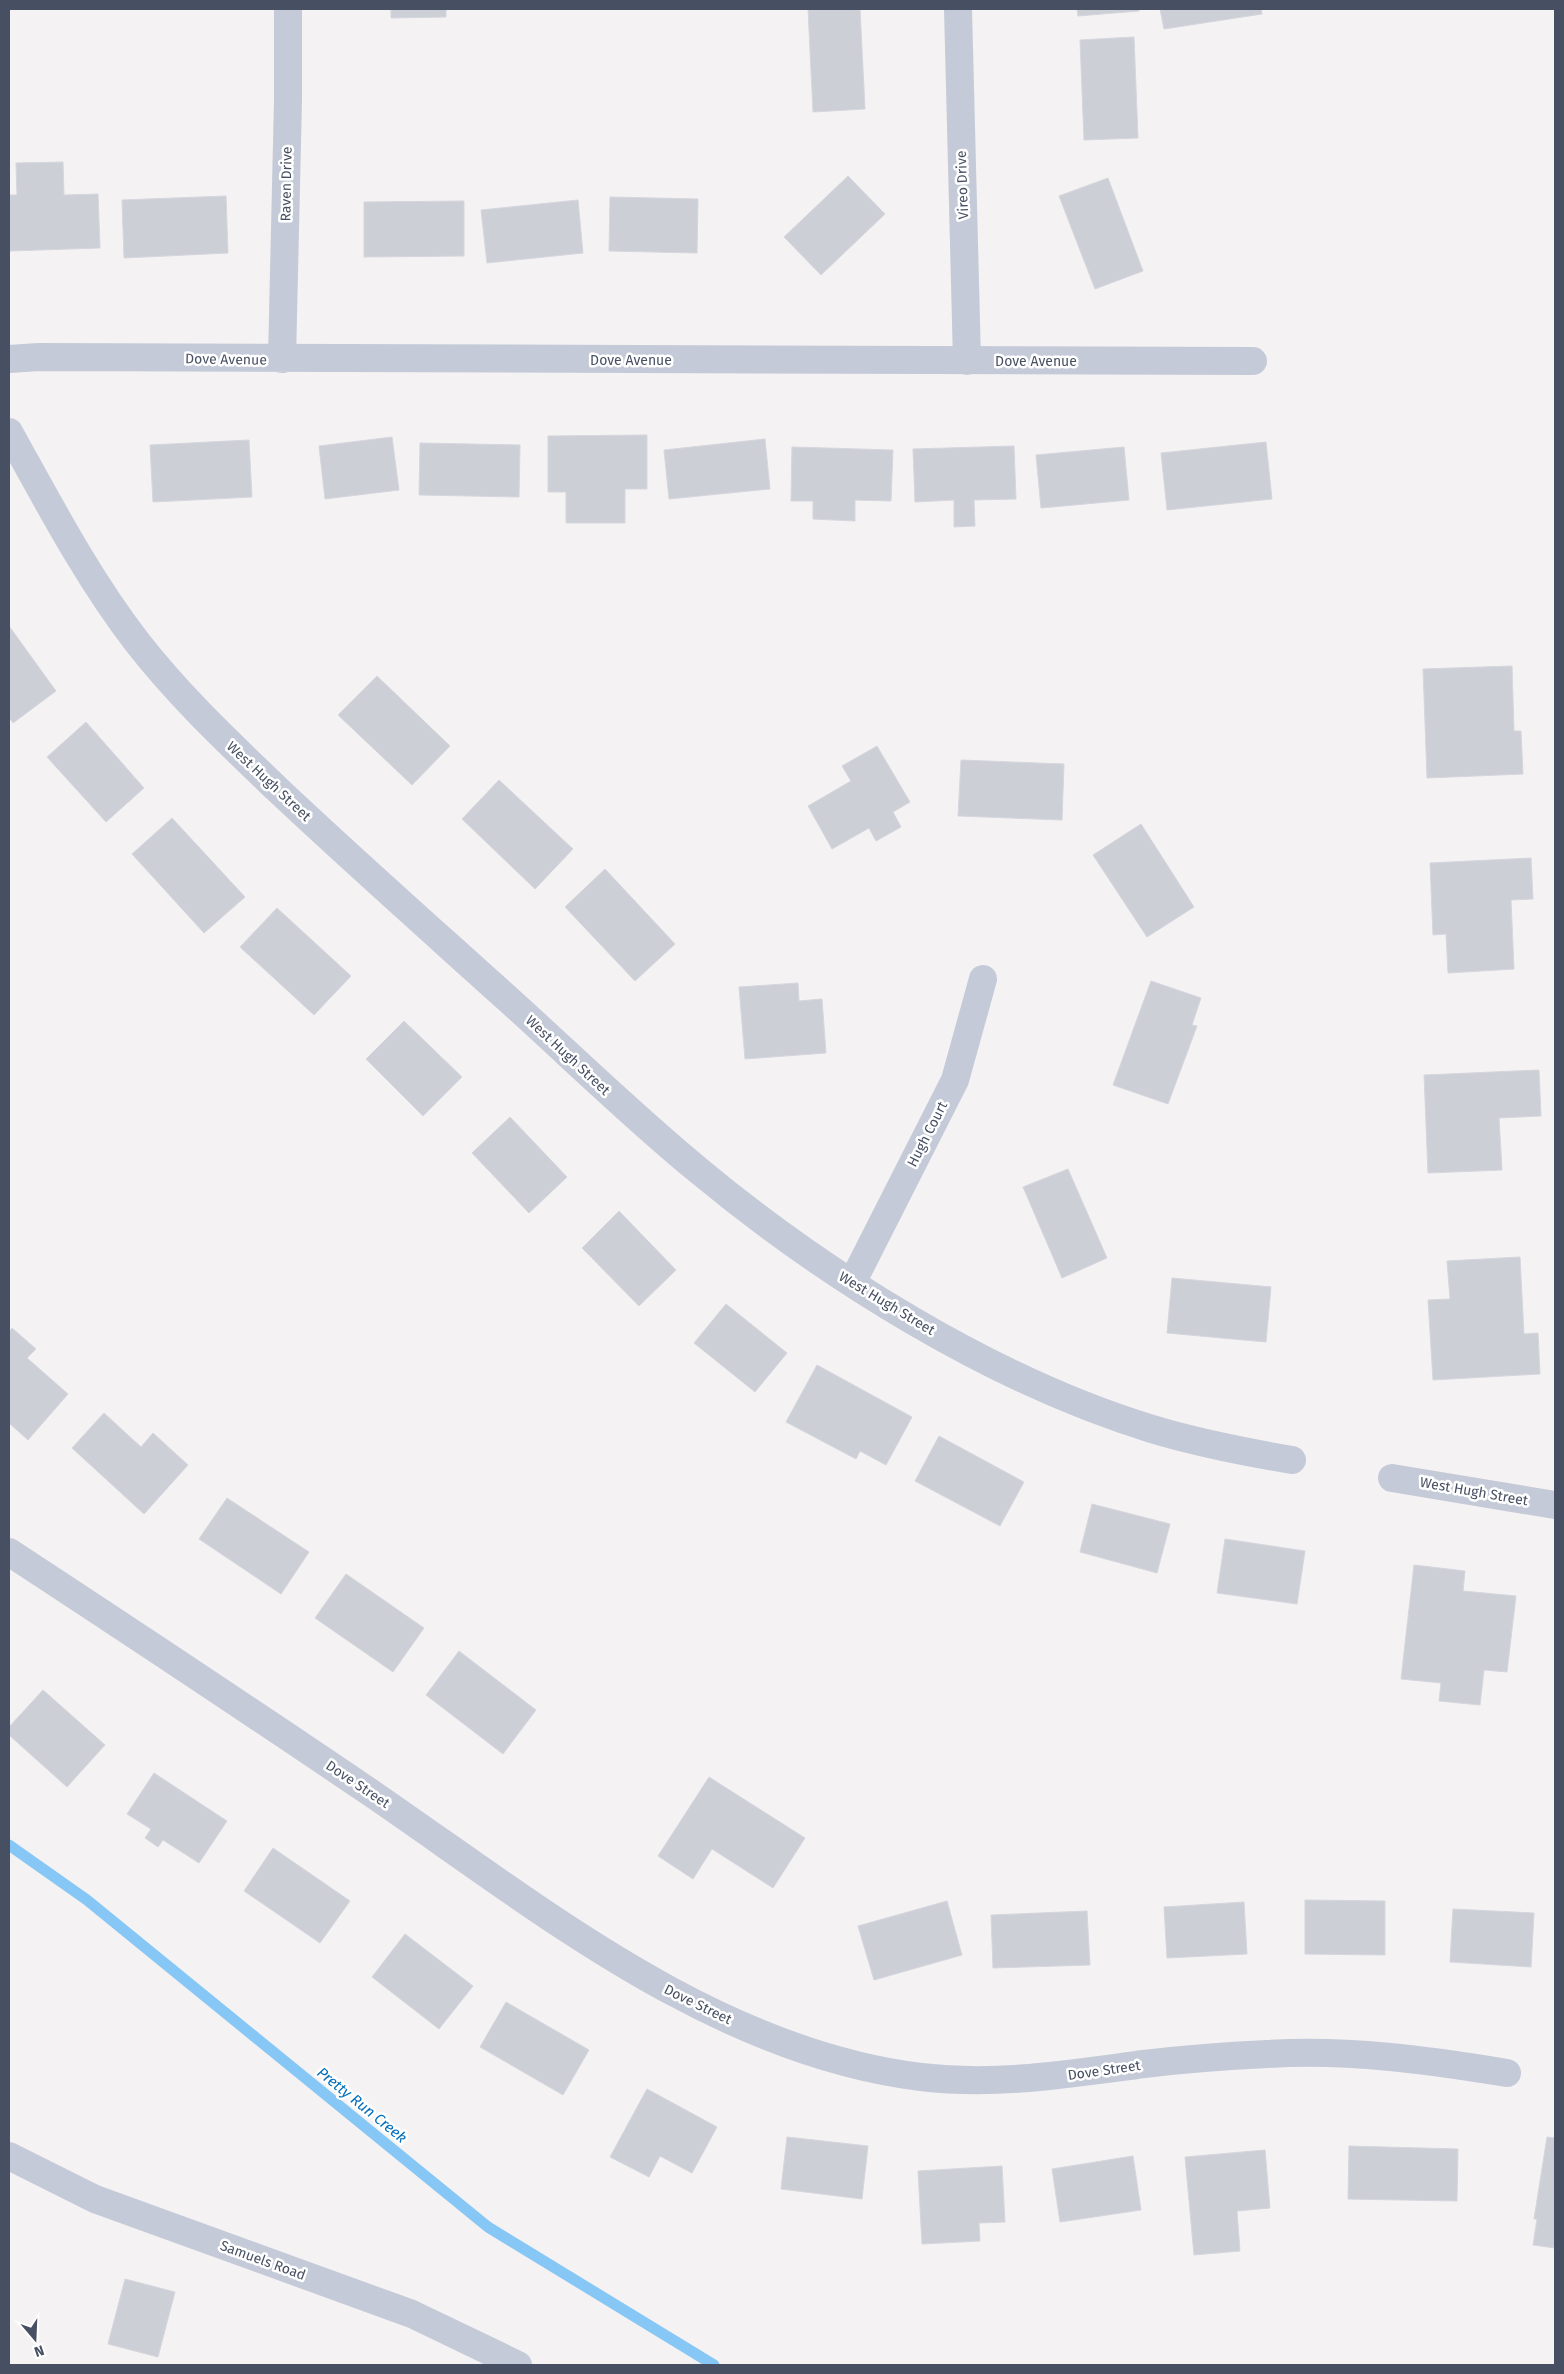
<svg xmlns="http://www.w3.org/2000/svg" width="1564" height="2374" font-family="'Fira Sans',sans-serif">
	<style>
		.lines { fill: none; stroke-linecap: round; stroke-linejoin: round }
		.stream { stroke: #87c7f5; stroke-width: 11 }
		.building { fill: #cdcfd7; stroke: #d5d6de }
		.minor { stroke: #c4cad7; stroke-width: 28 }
		.labels { text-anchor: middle; stroke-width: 5; stroke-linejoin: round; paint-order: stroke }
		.street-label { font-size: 14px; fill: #475062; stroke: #fff }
		.water-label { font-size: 15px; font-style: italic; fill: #006ebc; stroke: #fff }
	</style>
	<rect width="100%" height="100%" fill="#f4f2f2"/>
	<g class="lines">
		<path class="stream" d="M9,1845L87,1900L488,2227L714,2365"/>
	</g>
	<path class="building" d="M391,9H446V17L391,18Z
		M808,9H860L865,109L813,112Z
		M1077,9H1139V11L1078,16Z
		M1160,9H1261L1262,14L1164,29Z
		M1134,37L1138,138L1084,140L1080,40Z
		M63,162L64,195L98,194L100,248L9,251V195H17L16,163Z
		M848,176L885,214L821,275L784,237Z
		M1108,178L1143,271L1095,289L1059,196Z
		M226,196L228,253L124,258L122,200Z
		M610,197L698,199L697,253L609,251Z
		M578,200L583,253L487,263L481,210Z
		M464,201V256L364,257V202Z
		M647,435V489H625V523H566V492H548V436Z
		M392,437L399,490L325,499L319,446Z
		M765,439L770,489L669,499L664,450Z
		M249,440L252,497L153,502L150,445Z
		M1266,442L1272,499L1167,510L1161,453Z
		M420,443L520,445L519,497L419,495Z
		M1014,446L1016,499L974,500L975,526L954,527V500L915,502L913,449Z
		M792,447L893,450L891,501L855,500V521L813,519V501H791Z
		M1124,447L1129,500L1041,508L1036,455Z
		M9,626L56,691L13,723L9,717Z
		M1512,666L1514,731H1521L1523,774L1427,778L1423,669Z
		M377,676L450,746L412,785L338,715Z
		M86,722L144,788L106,822L47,757Z
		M877,746L910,802L893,812L901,827L876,841L869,828L832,849L808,806L851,781L842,766Z
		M961,760L1064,764L1062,820L958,816Z
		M499,780L573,849L535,889L462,819Z
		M172,818L245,897L204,933L132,854Z
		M1141,824L1194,907L1147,937L1093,855Z
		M1531,858L1533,899L1511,900L1514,969L1448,973L1446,934L1433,935L1430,863Z
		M605,869L675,944L635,981L565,907Z
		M277,908L351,976L314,1015L240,947Z
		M1151,981L1201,998L1192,1025L1197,1026L1168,1104L1113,1085Z
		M798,983L799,1001L822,999L826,1053L745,1059L739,987Z
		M404,1021L462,1077L423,1116L366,1059Z
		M1539,1070L1541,1116L1499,1118L1502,1170L1428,1173L1424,1075Z
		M510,1117L567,1177L529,1213L472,1153Z
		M1068,1169L1107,1258L1062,1278L1023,1187Z
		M619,1211L676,1270L639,1306L582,1248Z
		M1520,1257L1524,1334L1538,1333L1540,1374L1433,1380L1428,1300L1450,1299L1447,1261Z
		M1172,1278L1271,1287L1266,1342L1167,1333Z
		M726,1304L787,1353L755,1392L694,1343Z
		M12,1328L36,1349L27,1358L68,1394L28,1440L9,1423V1332Z
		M817,1365L912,1417L886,1465L860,1451L856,1459L786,1422Z
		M104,1413L141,1447L153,1433L188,1465L144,1514L72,1448Z
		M939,1436L1024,1482L1000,1526L915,1481Z
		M227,1498L309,1552L281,1594L199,1539Z
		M1092,1504L1170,1524L1157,1573L1080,1552Z
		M1225,1539L1305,1551L1297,1604L1217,1593Z
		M1414,1565L1465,1571L1463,1591L1516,1596L1507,1672L1484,1670L1480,1705L1439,1701L1441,1683L1401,1679Z
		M346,1574L424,1628L393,1672L315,1618Z
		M459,1651L536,1710L503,1754L426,1695Z
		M43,1690L105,1745L67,1787L9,1735V1727Z
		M154,1773L227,1821L199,1863L163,1840L158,1847L145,1838L151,1829L127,1814Z
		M709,1777L805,1838L773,1888L712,1849L693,1879L658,1856Z
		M273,1848L350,1901L320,1943L244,1891Z
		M1305,1900L1385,1901V1955L1305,1954Z
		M947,1901L962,1955L874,1980L858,1926Z
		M1244,1902L1247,1954L1167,1958L1164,1907Z
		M1453,1909L1534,1913L1531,1967L1450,1962Z
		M1087,1911L1090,1965L993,1968L991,1915Z
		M405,1934L473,1986L439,2029L372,1977Z
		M506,2002L589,2050L563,2095L480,2047Z
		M647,2089L717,2127L692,2173L660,2156L649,2177L610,2157Z
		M787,2137L868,2146L862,2199L781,2189Z
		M1547,2137L1555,2138V2248L1533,2245L1537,2219H1534Z
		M1349,2146L1458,2149L1457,2201L1348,2199Z
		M1265,2150L1270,2208L1237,2211L1240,2251L1194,2255L1185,2157Z
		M1133,2156L1141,2210L1060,2222L1052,2169Z
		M1002,2166L1005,2222L979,2223L980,2241L922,2244L918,2171Z
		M125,2279L175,2292L158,2357L108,2344Z"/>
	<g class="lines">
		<path class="minor" d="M958,9L967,361
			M9,359L39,357L1253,361
			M282,359L288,100V9
			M9,432C49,504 87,577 137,642C179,696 228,742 277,789C347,855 419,919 490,983C560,1045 626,1111 698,1170C824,1275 994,1381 1152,1429C1198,1443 1245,1452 1292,1460
			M852,1283L955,1080L983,979
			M1392,1478L1555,1505
			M9,1552C131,1632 253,1713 374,1795C540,1909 716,2052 921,2077C997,2086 1068,2074 1144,2064C1185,2059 1226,2056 1268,2054C1348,2049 1428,2060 1507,2073
			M9,2156L95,2199L412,2314L518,2365"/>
	</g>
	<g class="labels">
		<g class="street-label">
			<text transform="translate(286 184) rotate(-89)" y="5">Raven Drive</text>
			<text transform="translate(962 185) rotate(-92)" y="5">Vireo Drive</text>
			<text transform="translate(226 359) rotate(1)" y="5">Dove Avenue</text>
			<text x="631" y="365">Dove Avenue</text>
			<text x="1036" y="366">Dove Avenue</text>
			<text transform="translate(269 781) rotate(43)" y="5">West Hugh Street</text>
			<text transform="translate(568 1055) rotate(43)" y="5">West Hugh Street</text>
			<text transform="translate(927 1134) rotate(-63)" y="5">Hugh Court</text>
			<text transform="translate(887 1303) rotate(31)" y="5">West Hugh Street</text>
			<text transform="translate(1474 1491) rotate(10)" y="5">West Hugh Street</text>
			<text transform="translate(358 1784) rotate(34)" y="5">Dove Street</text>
			<text transform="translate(698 2004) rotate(26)" y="5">Dove Street</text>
			<text transform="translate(1104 2070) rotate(-8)" y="5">Dove Street</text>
			<text transform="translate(263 2260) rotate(20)" y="5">Samuels Road</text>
		</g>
		<g class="water-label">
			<text transform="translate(362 2105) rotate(39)" y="5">Pretty Run Creek</text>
		</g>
	</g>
	<rect width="1564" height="2374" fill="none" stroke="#475062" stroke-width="20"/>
	<g transform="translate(35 2339) rotate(161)" stroke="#ffffff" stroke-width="4" paint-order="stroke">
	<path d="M0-4L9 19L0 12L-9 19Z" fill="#475062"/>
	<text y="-8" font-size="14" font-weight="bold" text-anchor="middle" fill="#475062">N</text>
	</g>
</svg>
